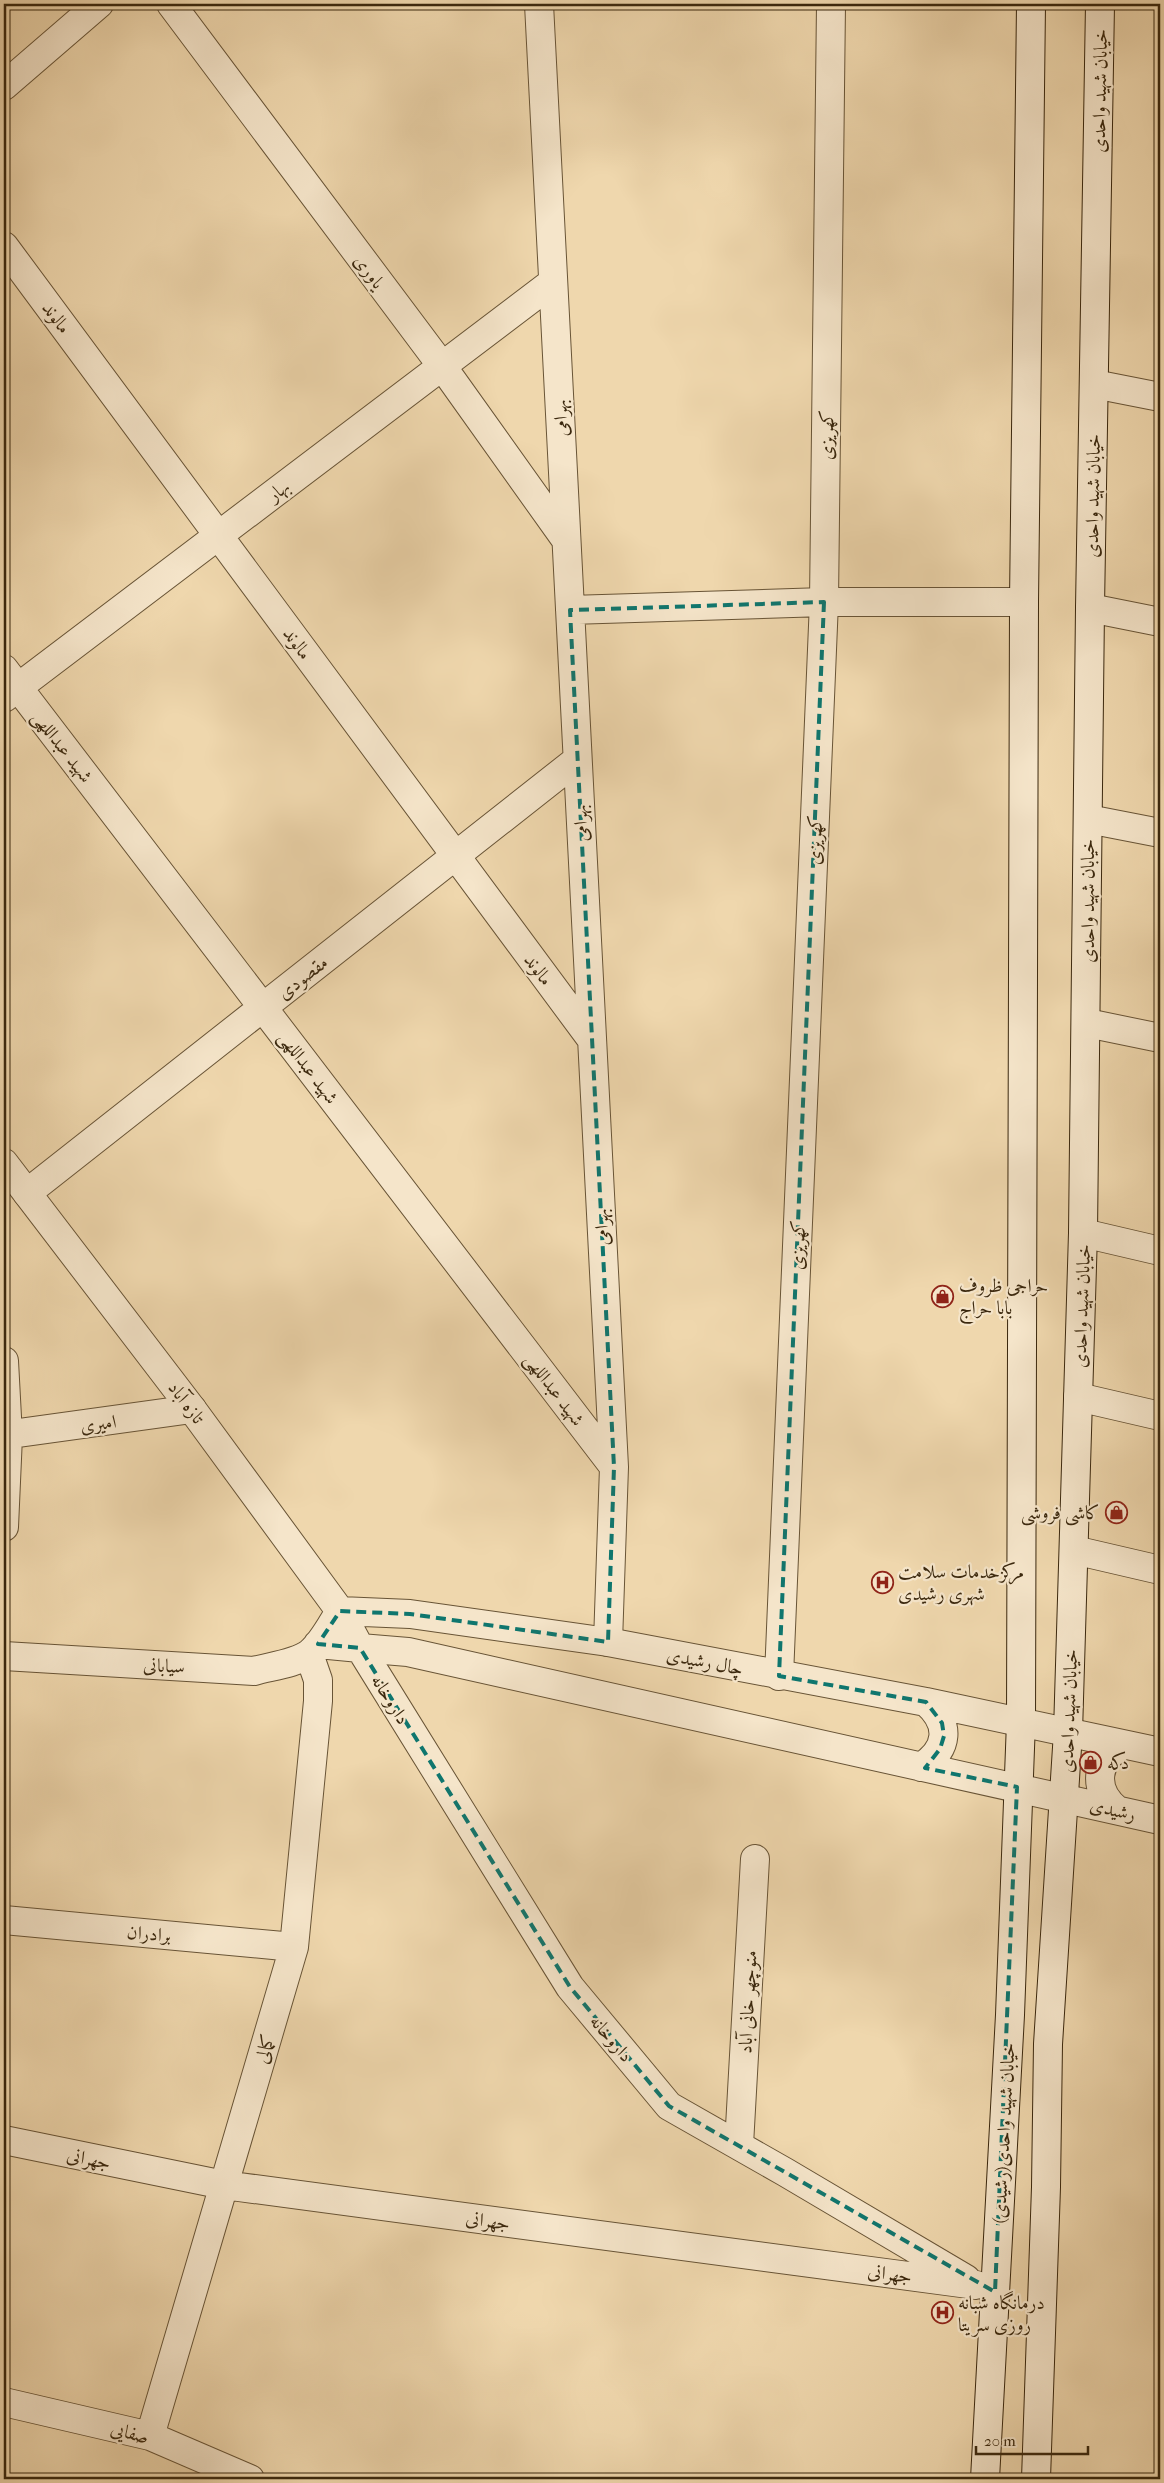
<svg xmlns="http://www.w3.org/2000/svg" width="1164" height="2483" font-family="'IM FELL French Canon',Amiri,serif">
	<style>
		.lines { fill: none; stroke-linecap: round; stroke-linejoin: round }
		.minor-casing { stroke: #685436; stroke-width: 30 }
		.tertiary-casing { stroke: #685436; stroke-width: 30 }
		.secondary-casing { stroke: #3b280e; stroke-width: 30 }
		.minor { stroke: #f5e5ca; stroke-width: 28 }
		.tertiary { stroke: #f5e5ca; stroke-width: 28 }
		.secondary { stroke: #f5e5ca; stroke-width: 28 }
		.marked { fill: none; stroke: #0f766e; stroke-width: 4; stroke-dasharray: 10 6; stroke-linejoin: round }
		.labels { text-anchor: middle; stroke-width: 4.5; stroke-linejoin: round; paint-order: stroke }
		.street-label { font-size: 19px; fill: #3b280e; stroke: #f5e5ca }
		.poi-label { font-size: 19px; fill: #3b280e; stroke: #f5e5ca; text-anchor: start }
	</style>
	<rect width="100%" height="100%" fill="#efd7ad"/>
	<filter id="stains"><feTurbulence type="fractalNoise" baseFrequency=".004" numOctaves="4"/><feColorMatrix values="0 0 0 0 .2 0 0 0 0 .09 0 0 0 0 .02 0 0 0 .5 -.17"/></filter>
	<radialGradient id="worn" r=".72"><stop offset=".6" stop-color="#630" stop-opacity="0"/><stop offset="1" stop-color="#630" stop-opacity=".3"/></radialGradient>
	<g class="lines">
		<defs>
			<path id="minor" d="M171,4L442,366L566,540
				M539,4L614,1467L608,1642
				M4,246L592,1040
				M1094,384L1160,397
				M1090,608L1160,622
				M570,610L824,602H1024
				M4,669L614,1467
				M4,698L553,282
				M1088,819L1160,833
				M1087,1023L1160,1038
				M27,1193L577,760
				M1083,1233L1160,1251
				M4,1361L8,1436L4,1527
				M1078,1397L1160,1416
				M4,1435L192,1409
				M1074,1550L1160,1570
				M318,1644L360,1648L570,1987L669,2106L785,2172L966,2279
				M4,1656L254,1671C271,1666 295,1664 310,1653C323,1642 331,1625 340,1611
				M779,1676L824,602L831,4
				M4,1920L294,1947
				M4,2140L224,2185L976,2285
				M739,2145L755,1859
				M4,2402L150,2436L250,2479
				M150,2436L294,1947L318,1701V1680L309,1654"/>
			<path id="tertiary" d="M4,86L99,4
				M4,1163L192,1409L340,1611L360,1648L408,1652L1160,1820
				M340,1611L410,1614L608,1642L926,1702L1160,1752
				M921,1767C949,1749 951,1724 926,1702
				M1117,1810C1092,1790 1095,1759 1124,1745"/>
			<path id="secondary" d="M985,2479L1010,2015L1021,1722L1024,602L1031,4
				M1036,2479L1046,2187L1048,2044L1068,1732L1083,1233L1090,608L1100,4"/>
		</defs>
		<use href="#minor" class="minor-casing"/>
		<use href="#tertiary" class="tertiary-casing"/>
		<use href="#secondary" class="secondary-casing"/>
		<use href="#minor" class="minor"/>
		<use href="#tertiary" class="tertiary"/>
		<use href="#secondary" class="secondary"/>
	</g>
	<path class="marked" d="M824,602L779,1676L926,1702L942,1723L944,1736L940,1749L925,1768L1017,1787L995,2292L669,2106L570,1987L360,1648L318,1644L340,1611L410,1614L608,1642L614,1467L570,610Z"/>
	<defs>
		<symbol id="shop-ring" viewBox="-11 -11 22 22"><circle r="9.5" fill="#f5e5ca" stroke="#8f2418" stroke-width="1.5"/><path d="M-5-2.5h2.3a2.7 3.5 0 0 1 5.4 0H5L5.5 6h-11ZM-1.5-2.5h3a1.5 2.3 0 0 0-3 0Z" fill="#8f2418"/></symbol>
		<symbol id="hospital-ring" viewBox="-11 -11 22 22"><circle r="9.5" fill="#f5e5ca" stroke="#8f2418" stroke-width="1.5"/><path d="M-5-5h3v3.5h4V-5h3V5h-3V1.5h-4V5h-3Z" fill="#8f2418"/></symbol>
	</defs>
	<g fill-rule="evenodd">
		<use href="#shop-ring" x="930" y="1284" width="25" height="25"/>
		<use href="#shop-ring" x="1104" y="1500" width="25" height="25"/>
		<use href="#hospital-ring" x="870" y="1570" width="25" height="25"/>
		<use href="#shop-ring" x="1078" y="1750" width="25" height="25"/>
		<use href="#hospital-ring" x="930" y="2300" width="25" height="25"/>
	</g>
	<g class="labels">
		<g class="street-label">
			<text transform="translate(1099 91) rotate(-89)" y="7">خیابان شهید واحدی</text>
			<text transform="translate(370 271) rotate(53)" y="7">یاوری</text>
			<text transform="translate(57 317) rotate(53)" y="7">مالوند</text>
			<text transform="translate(560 418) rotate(-93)" y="7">بهرامی</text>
			<text transform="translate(826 435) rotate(-89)" y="7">کهریزی</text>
			<text transform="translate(278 490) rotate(-37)" y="7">بهار</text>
			<text transform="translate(1092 496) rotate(-89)" y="7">خیابان شهید واحدی</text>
			<text transform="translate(298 643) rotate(54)" y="7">مالوند</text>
			<text transform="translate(63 746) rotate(52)" y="7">شهید عبداللهی</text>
			<text transform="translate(580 823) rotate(-93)" y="7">بهرامی</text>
			<text transform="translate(814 840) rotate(-88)" y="7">کهریزی</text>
			<text transform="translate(1087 901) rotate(-90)" y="7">خیابان شهید واحدی</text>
			<text transform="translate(539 969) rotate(53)" y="7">مالوند</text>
			<text transform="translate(302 977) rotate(-38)" y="7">مقصودی</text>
			<text transform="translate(309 1067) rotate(53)" y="7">شهید عبداللهی</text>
			<text transform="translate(601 1227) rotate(-93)" y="7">بهرامی</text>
			<text transform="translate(797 1245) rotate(-88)" y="7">کهریزی</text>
			<text transform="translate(1081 1306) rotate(-88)" y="7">خیابان شهید واحدی</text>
			<text transform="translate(555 1389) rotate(53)" y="7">شهید عبداللهی</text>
			<text transform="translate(187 1402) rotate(53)" y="7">تازه آباد</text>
			<text transform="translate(98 1423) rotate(-8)" y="7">امیری</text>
			<text transform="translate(705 1661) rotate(11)" y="7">چال رشیدی</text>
			<text transform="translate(164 1665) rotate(3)" y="7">سیابانی</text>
			<text transform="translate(391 1699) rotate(58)" y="7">داروخانه</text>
			<text transform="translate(1068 1711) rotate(-88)" y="7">خیابان شهید واحدی</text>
			<text transform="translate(1113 1809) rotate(13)" y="7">رشیدی</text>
			<text transform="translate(149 1933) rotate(5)" y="7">برادران</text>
			<text transform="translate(747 2002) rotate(-87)" y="7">منوچهر خانی آباد</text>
			<text transform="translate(612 2038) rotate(50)" y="7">داروخانه</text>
			<text transform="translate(264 2049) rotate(-74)" y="7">کمالی</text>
			<text transform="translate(1003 2133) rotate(-87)" y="7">خیابان شهید واحدی(رشیدی)</text>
			<text transform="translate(89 2158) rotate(12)" y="7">جهرانی</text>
			<text transform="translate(488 2220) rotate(8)" y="7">جهرانی</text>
			<text transform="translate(890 2273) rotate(8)" y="7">جهرانی</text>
			<text transform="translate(130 2432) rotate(15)" y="7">صفایی</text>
		</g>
		<g class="poi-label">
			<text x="959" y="1292">حراجی ظروف<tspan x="959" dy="22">بابا حراج</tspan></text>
			<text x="1100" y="1519" text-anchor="end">کاشی فروشی</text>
			<text x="898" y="1578">مرکزخدمات سلامت<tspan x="898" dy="22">شهری رشیدی</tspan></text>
			<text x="1107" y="1769">دکه</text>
			<text x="958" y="2309">درمانگاه شبانه<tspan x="958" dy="22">روزی سریتا</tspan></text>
		</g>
	</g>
	<rect width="1164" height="2483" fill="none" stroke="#efd7ad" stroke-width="20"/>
	<rect x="5" y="5" width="1154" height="2473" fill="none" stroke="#3b280e" stroke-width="2.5"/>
	<rect x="10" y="10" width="1144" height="2463" fill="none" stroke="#3b280e"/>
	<path d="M976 2446v8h112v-8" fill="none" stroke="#3b280e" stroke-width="2.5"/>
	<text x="984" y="2446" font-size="15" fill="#3b280e" stroke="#f5e5ca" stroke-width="4" paint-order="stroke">20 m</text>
	<rect width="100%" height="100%" filter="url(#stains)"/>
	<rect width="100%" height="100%" fill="url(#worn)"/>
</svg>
